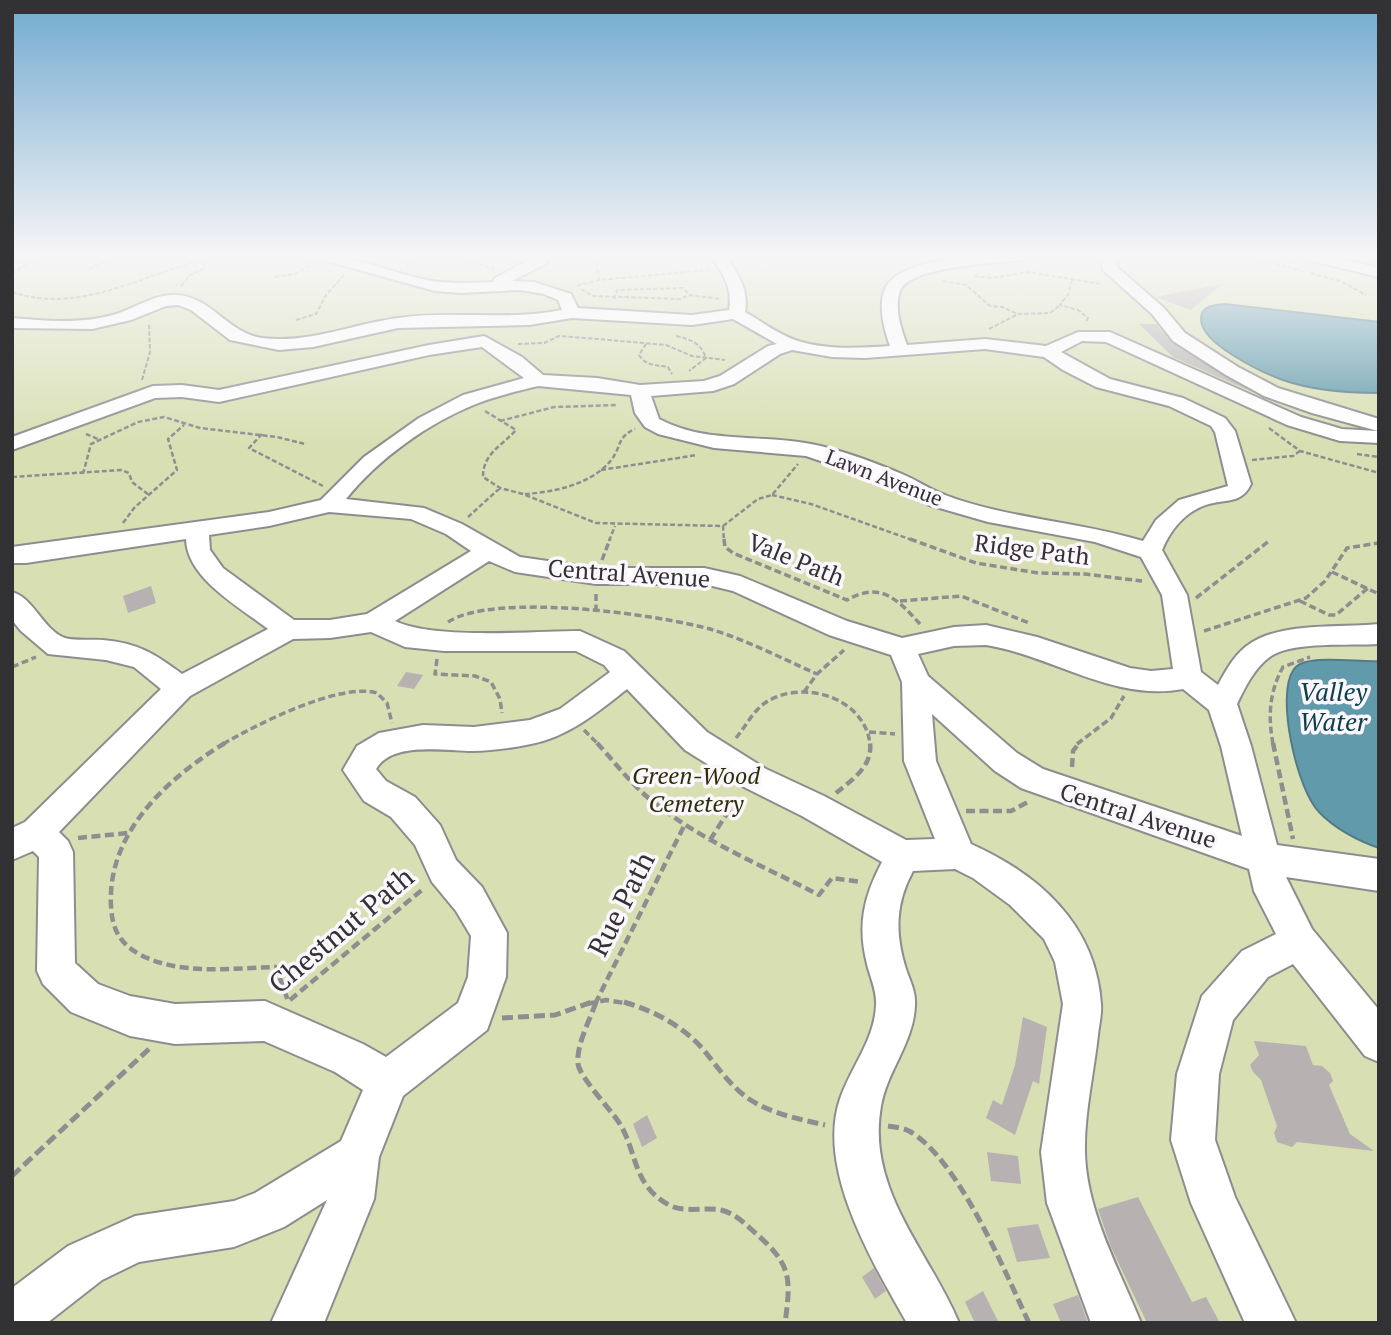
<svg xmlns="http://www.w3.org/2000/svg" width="1391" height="1335" font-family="'PT Serif',serif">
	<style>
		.green { fill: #d8e0b3 }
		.water { fill: #619bab; stroke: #537b87; stroke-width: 2 }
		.building { fill: #b7b2b1 }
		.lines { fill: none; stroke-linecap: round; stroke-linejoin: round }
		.minor-casing { stroke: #8f8c90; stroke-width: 4 }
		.path-far4 { stroke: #8f8d90; stroke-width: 2; stroke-dasharray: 4.5 2; stroke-linecap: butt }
		.path-far3 { stroke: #8f8d90; stroke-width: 2.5; stroke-dasharray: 5 2.5; stroke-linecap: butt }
		.path-far2 { stroke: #8f8d90; stroke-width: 3.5; stroke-dasharray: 7 3.5; stroke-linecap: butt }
		.path-far1 { stroke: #8f8d90; stroke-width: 4.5; stroke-dasharray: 9 4.5; stroke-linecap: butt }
		.path { stroke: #8f8d90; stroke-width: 5; stroke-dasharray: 11 5; stroke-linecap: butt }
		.minor { fill: #fff; fill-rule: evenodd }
		.labels { text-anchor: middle; stroke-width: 7; stroke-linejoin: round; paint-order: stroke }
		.far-street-label { font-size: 21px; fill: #323133; stroke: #fbf7fc }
		.street-label { font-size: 24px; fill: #323133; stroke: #fbf7fc }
		.park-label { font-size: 24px; font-style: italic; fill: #2b300a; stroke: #fbf7fc }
		.water-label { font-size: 26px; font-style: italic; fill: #0b414d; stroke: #fbf7fc }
		.near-street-label { font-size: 28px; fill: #323133; stroke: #fbf7fc }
	</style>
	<rect width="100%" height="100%" fill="#edeaee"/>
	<path class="green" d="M12,256H1379V1323H12Z"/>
	<path class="water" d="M1225,304L1379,322V393C1347,393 1314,391 1283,380C1263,373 1199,343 1201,318C1202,305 1215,305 1225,304Z
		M1379,661V848C1358,841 1334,828 1319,812C1297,790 1275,694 1294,669C1306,653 1360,663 1379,661Z"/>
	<path class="building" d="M1222,284L1191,310L1155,297Z
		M1139,324H1156L1172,343L1252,392L1173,357Z
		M151,586L156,603L128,613L123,596Z
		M406,672L423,675L414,689L397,686Z
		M1023,1017L1047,1027L1039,1084L1033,1081L1015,1135L986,1118L993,1100L1002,1105L1015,1065Z
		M1254,1041L1306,1046L1313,1065L1322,1066L1330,1073L1333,1081L1329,1085L1350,1134L1374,1151L1297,1142L1292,1147L1277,1142L1274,1133L1277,1126L1261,1080L1253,1072L1250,1065L1259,1055Z
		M647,1115L657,1138L642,1147L633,1124Z
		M987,1152L1018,1156L1021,1184L991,1181Z
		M1138,1197L1192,1302L1206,1297L1220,1323H1147L1111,1247L1098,1209Z
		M1038,1224L1050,1258L1017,1262L1007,1228Z
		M874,1268L886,1291L875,1299L862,1277Z
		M983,1291L999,1323H975L965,1302Z
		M1078,1295L1088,1323H1061L1053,1304Z"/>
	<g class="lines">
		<defs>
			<path id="minor" d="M319,256C358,256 389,272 427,280C448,284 471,283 493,282L495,278L536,256H550L547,263L512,281L534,282L571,294L578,308L692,315L729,310C733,289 723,273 711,256H726C738,274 749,290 745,312C761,321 779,335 798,341C826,350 860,348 890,346C884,329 877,304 886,287C904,254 996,256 1030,256L1023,260C998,263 909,266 900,291C894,308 901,329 907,345L985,339L1046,346L1078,332H1110L1301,417L1342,429L1378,431L1312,413L1264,396L1226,375L1173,341L1152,314L1103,270L1102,263L1106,256H1121L1116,263L1118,268L1164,308L1185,333L1238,367L1278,388L1379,419V443L1340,441L1287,425L1106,342L1082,341L1061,352L1110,379L1183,398L1225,418L1235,431L1251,484C1241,506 1222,498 1203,506C1183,514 1170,531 1162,550L1187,595L1201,672L1218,685C1226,670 1236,652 1251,643C1283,622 1342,628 1379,624V644C1351,646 1294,641 1271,656C1255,667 1245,687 1237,704L1251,746L1277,845L1379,859V891L1286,877L1312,929L1379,1010V1062L1365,1056L1293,964L1268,977L1233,1020L1219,1074L1215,1140L1235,1197L1296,1323H1245L1191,1203L1171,1140L1177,1074L1202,996L1242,951L1276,934L1254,891L1249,869L1021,788L995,771L932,714L936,761L971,844C1038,874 1096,924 1101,1004C1102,1014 1099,1025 1098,1035C1094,1072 1084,1115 1085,1152C1086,1210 1119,1269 1141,1323H1091L1047,1203L1041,1152L1063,1004L1055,962L1044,939L1010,905L973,878L955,869L913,871C895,904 895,934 906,969C910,981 916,992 915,1005C914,1042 887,1071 881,1106C866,1190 929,1251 959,1323H907C873,1263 816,1169 840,1099C851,1067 875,1039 876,1005C877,991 870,977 867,964C857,925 864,896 882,862L802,816L744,787L685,750L627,689C598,712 568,737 531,744C512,748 491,751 472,751C446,751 392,741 376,769L386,781L415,797L440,825L456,860L482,887L507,933L506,977L487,1030L403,1096L379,1157L374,1199L324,1323H271L327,1200L284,1227L234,1247L139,1262L102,1280L47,1323H12V1288L68,1246L135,1216L234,1201L255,1193L341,1141L363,1090L335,1072L264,1041L175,1044L130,1036L71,1012L43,984L37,971L39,857L33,851L12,860V828L25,822L161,689L134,667L106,660L48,654L21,631L12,620V592C34,598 43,630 65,638C76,641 92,639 103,640C138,643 155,654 182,674L268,629C240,607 187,579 186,539L26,563H12V547L269,512L321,500L364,457L419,418L463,395L524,378L482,347L429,355L219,402L182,397L155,398L12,450V437L153,386L182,385L219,390L429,345L484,336L522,357L543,375L597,378L640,385L704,381L720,376L768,346L777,344L733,319L692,325L572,318L529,325L398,328L313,347L279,350L230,340L191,310L178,305L166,306L131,320L92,329L12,328V318C45,321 80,324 113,315C135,309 155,293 178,295C212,298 228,333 262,338C309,344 352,324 398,318C453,310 508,321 562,310L558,300L544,294L520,290L461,293L435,291L327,261ZM985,349L1044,357L1063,370L1096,387L1169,406L1211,426L1215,432L1228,486L1179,500L1156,520L1143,541C1078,521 1008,519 945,495C930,490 917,480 902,474C876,463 838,449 811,444C760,434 706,444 659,419L651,396L713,391L734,384L780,354L792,350L832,357L865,358ZM538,386L631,395L635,413L645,427L658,434L714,448L806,456L885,483L929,505L988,522L1095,542L1141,557L1162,595L1173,669L1151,671L1130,668L1037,637L986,625L954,627L902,638L847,621L740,576L704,568H596L520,557L462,524L424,508L346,499C378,459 428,423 476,404C496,396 518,391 538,386ZM329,512L411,519L446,534L471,551L367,614L330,620H294L223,568L210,550L209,535L269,526ZM489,561L515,572L596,584H704L733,591L829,635L891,655L902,682L904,761L935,839L906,840L824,796L766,769L707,732L624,651L580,631C533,631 435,640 395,621ZM371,632L405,647L444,651H576L604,665L610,672L560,709L530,720L474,727L423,725L379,733L357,746L343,770L364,801L391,817L415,845L432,882L456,911L471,936L468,977L458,1003L386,1057L363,1044L265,1001L175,1004L130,996L98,984L75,963L73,852L68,841L59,832L190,696L293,639L330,638ZM986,645C1053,656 1113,702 1183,689L1209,710L1221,746L1242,836L1043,769L1017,753L928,676L918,654L954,646Z
				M1303,256H1329L1379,268V277L1305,259Z"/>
		</defs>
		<use href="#minor" class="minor-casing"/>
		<path class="path-far4" d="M454,256L494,269
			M1195,256H1218
			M1244,256L1303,271
			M1274,256L1295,262
			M12,262L26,263
			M407,265L411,259L420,256
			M89,269L119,256
			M1311,273L1340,281L1366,295
			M12,274L28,263L46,256
			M974,276L992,278L1028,272L1101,284
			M275,277L295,274L314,263
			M599,280L597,262L609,256
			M1072,280L1068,294L1060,305L1078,310L1088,318L1086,322
			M943,281L966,285L990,306L1002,307L1018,314
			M181,286L190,275L205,268L204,264L198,261L205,256
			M577,286L599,280L708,270
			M581,289L593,296L680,299L690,295L721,299
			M12,292C77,314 136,278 198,261
			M614,299L617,290L683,288L690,295
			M296,320L316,314L326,295L344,275
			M989,329L1018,314L1050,313L1060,305
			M676,336C690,339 701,343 706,358L689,371
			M518,344L544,343L559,336L586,338L666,345L692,356L725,360
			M646,344L639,355C646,366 656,365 668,367L672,374
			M142,380L150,352L149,324"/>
		<path class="path-far3" d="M485,411L516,430C502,446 483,453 483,477L500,488L523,494L596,523L723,526L724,541
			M500,421L554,407L618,405
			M1269,428L1300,451L1379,473
			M86,434L100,440
			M262,434L249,448L323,486
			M1357,454L1379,457
			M1252,460L1293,456L1300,451
			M601,470L697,455
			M83,474L91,444L138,422L164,417L200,428L277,437L305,444
			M12,477L121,470L129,473L132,482L149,495
			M525,494C555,492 593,484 612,459C622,445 617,437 635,429
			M772,495L811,504L915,541
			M468,517L500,488
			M123,523L134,508L177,470L168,439L184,425
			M723,526L758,499L772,495L798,464
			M609,541L615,526"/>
		<path class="path-far2" d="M724,539L725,547L733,553L847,600C881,581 897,599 920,624
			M910,539L976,563L1038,573L1085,574L1142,581
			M602,560L610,539
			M1332,572L1379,594
			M596,594V610
			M1196,598L1269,541
			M900,601L961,596L1029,623
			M1300,601L1329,615H1336L1368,588
			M448,622C494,592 659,614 713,630C749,641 783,659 817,674
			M1204,631L1306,598L1325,581L1347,548L1379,543
			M437,659L435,674L475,676L491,682L500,699L502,713
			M12,667L36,657
			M804,692L817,674L844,650
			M584,730L598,744
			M869,732L895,734
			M736,738C746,726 754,709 768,701C806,679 865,699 870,744
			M223,744C256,725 339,682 377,693L387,703L392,723
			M1077,744L1111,718L1124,696
			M1273,744C1268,717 1269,692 1283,667L1310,657"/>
		<path class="path-far1" d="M225,743C168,778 107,832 111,906C112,928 119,943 139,954C179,976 232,968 276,967L288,1001
			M597,743C613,760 627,779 645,795C696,839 760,864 819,895L832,878L862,882
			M1273,743L1293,839
			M1072,767L1073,751L1079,743
			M836,793C852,780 873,766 870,743
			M966,811H1011L1028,802
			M78,838L128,833
			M710,840L739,795
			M290,1000L423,889
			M587,1004L606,1000L631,1004
			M595,1004L684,826"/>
		<path class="path" d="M596,1002C590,1020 576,1045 578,1064C580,1077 609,1108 618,1121C638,1151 631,1184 669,1205C683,1213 705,1207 721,1210C734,1213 743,1222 752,1230C790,1263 792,1274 785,1323
			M624,1002C654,1011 681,1025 702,1048C717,1066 730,1086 749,1099C772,1114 799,1119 825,1125
			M502,1018L555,1015L592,1002
			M888,1126C895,1127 903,1128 909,1131C958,1158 1005,1272 1029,1323
			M12,1176L149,1049"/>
		<use href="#minor" class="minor"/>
	</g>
	<linearGradient id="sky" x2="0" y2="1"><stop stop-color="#72aad0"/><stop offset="0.58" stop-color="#f7f6f7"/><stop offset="1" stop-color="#f7f6f7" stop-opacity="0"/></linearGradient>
	<rect width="1391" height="443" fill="url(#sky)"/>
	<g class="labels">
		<g class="far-street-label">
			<text transform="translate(884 478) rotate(21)" y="7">Lawn Avenue</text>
		</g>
		<g class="street-label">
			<text transform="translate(1032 550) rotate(7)" y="8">Ridge Path</text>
			<text transform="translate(796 560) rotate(22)" y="8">Vale Path</text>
			<text transform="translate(629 574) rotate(4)" y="8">Central Avenue</text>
			<text transform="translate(1138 816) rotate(18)" y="8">Central Avenue</text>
		</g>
		<g class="park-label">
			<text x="696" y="784">Green-Wood<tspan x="696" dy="28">Cemetery</tspan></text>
		</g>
		<g class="water-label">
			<text x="1333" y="701">Valley<tspan x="1333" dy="30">Water</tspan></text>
		</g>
		<g class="near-street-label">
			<text transform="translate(621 904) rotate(-63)" y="10">Rue Path</text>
			<text transform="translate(341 930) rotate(-40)" y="10">Chestnut Path</text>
		</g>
	</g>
	<rect width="1391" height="1335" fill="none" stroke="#323133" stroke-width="28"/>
</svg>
